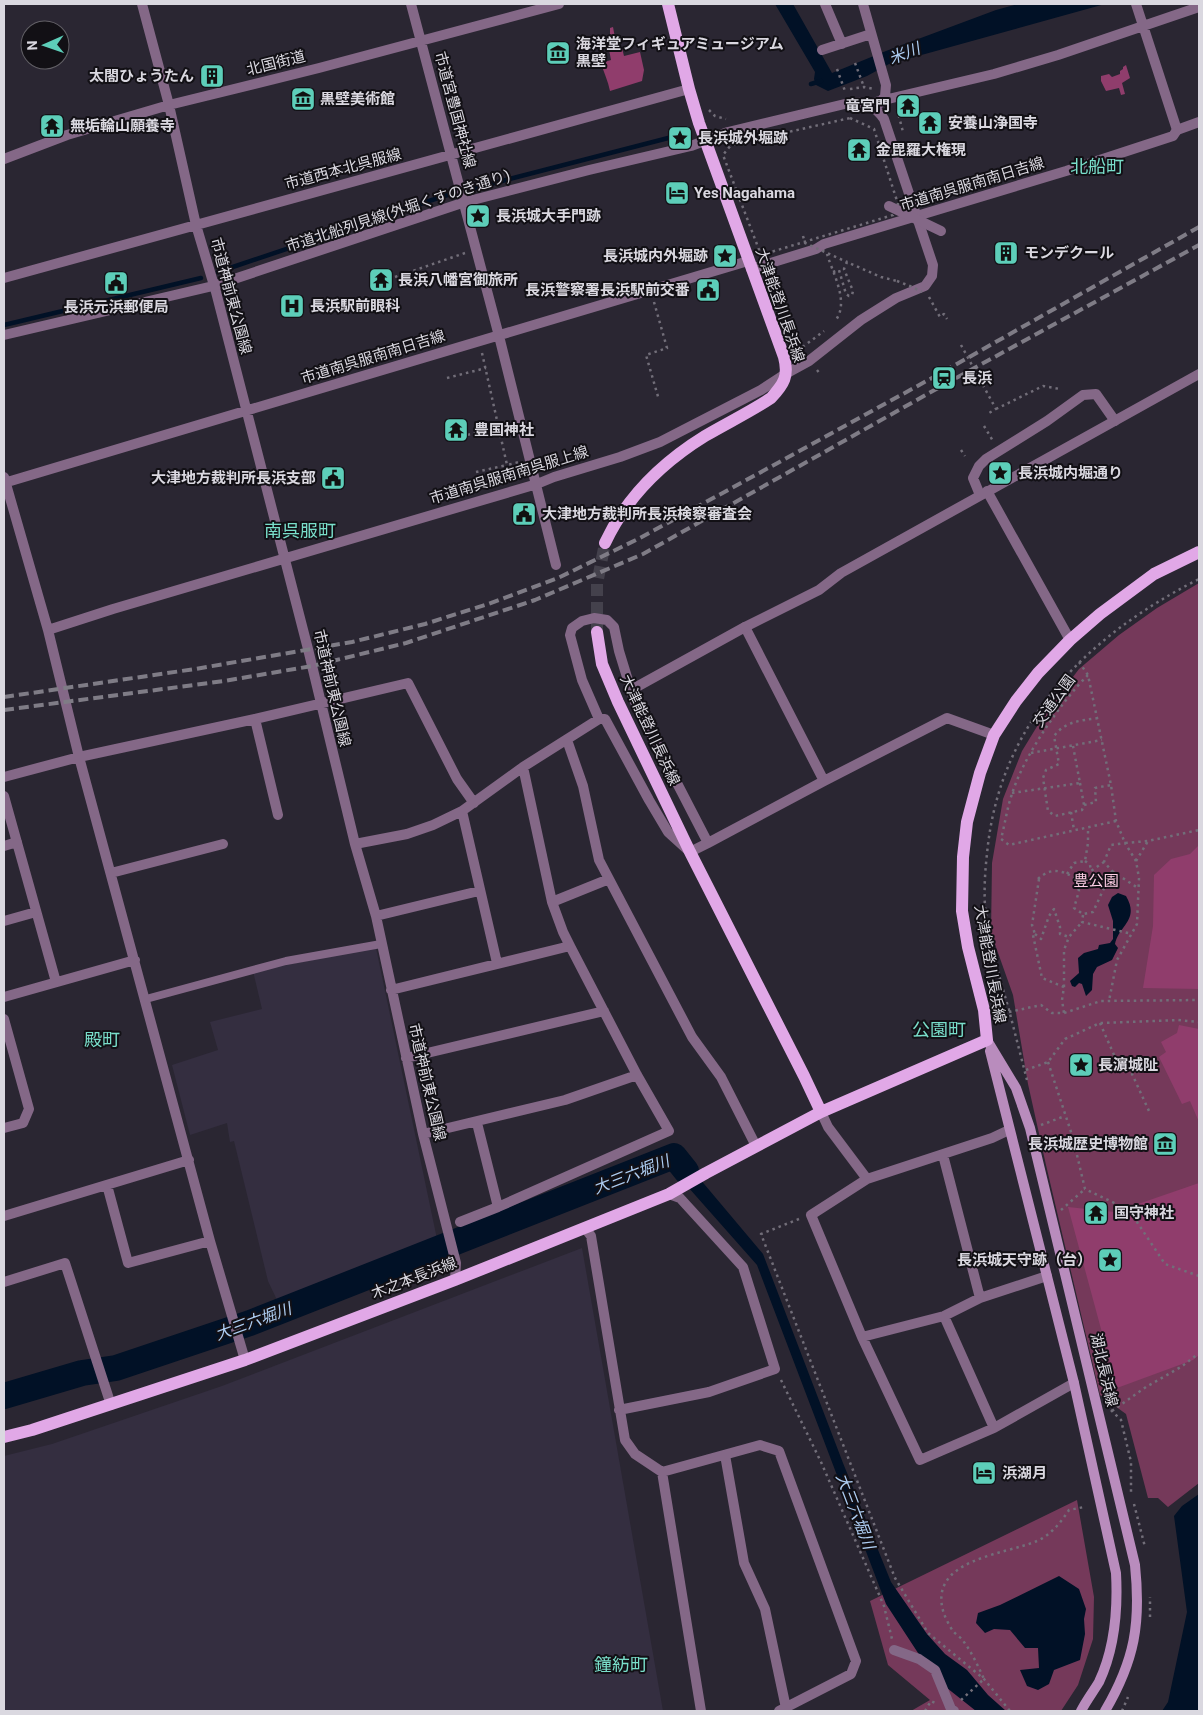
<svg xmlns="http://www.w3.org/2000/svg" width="1203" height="1715" font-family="Roboto,'Noto Sans JP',sans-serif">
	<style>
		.built { fill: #342e40 }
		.green { fill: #75395a }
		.forest { fill: #903d6c }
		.water { fill: #011126 }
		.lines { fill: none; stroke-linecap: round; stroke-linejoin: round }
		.stream { stroke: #011126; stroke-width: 4.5 }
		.river { stroke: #011126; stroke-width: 26 }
		.primary-tunnel { stroke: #44414c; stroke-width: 12; stroke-dasharray: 12 6; stroke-linecap: butt }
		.path { stroke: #726e79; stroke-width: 2.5; stroke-dasharray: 2.5 4; stroke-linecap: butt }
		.service { stroke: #846887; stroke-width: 8 }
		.minor { stroke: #846887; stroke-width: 10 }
		.tertiary { stroke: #846887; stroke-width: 10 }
		.secondary { stroke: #b98cbd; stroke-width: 10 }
		.primary { stroke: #e1a8e7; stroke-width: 12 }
		.rail { stroke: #7f7c86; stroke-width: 4; stroke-dasharray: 10 5; stroke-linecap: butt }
		.path-bridge { stroke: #726e79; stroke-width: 2.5; stroke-dasharray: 2.5 4; stroke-linecap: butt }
		.pedestrian-bridge { stroke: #846887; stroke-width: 10 }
		.labels { text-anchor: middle; stroke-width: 4; stroke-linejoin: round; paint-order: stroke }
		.poi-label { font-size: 15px; font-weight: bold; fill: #dad8e0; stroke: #121015; text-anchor: start }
		.street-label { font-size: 15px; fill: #dad8e0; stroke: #121015 }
		.park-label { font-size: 15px; fill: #fecee5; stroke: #121015 }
		.water-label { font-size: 16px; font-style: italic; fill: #aecef3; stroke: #121015 }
		.quarter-label { font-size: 18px; fill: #79deca; stroke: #121015 }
	</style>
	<rect width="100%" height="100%" fill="#2a2632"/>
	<path class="built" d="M376,948L437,1239L277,1300L268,1281L234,1141L230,1142L227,1123L190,1135L172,1065L218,1050L210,1022L262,1009L253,971Z
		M582,1248L663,1711H4V1456L52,1444L222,1386Z"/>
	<path class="green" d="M1199,583V1483L1168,1507L1158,1498H1148L1126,1414L1100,1395L1046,1165L1028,1084L1013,995L991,933L992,863L1003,799L1022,751L1044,715L1079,669L1119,635L1157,608Z
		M1077,1500L1094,1597L1093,1639L1078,1685L1061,1711H911L930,1700L888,1665L870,1601Z"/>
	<path class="forest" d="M613,27L617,48H622L624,56L640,52L644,70L642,81L610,91C608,81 604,73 601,63L611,60L607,39L610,37V28Z
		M1126,65L1130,78L1122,83L1125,94L1121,95L1119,88L1106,91L1101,81V76L1109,74L1112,77L1120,74V71L1123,69V67Z
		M1199,845V989L1143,988L1153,926L1154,875L1171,859L1190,854Z
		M1179,1025L1199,1029V1122L1190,1101L1182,1104L1159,1057L1166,1052L1161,1042L1177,1033Z
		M1199,1183V1355L1193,1360L1117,1388L1068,1207L1115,1212Z"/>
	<path class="water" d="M775,4H793L832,73L886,51L996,10L1018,4H1105L889,64L867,76L828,91L816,85L814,79L815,72Z
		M1118,893L1126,896C1140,920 1119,925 1115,944L1118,948L1112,960L1097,967L1093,974L1092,990L1086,996L1082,984L1079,983L1075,987L1072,986L1070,981L1079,973L1078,958L1084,953L1098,949L1099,945L1110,943L1113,939V921L1108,905L1112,897Z
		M673,1147L763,1254L843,1463L891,1582L927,1634L945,1654L967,1670L988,1695L1006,1711H976L947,1688L920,1656L886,1604L757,1265L673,1170L665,1169L655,1156Z
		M1199,1494V1711H1162L1168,1702L1187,1612L1174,1516L1182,1506Z
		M1059,1576L1079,1589L1086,1609L1084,1619L1085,1634L1080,1660L1054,1670L1049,1684L1038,1690L1027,1686L1020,1670L1039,1668L1038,1648H1025L1010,1630L994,1629L985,1633L976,1623L978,1613L1000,1605Z"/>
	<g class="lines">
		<path class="stream" d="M811,84L821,81
			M218,272L444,196L676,136
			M4,325L201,278"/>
		<path class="river" d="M4,1396L82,1373L116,1368L250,1323L674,1156L686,1171"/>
		<path class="primary-tunnel" d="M597,632V584L605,543"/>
		<path class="path" d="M855,63L864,87
			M837,69L845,91
			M850,89L864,87L874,89
			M897,109L903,132
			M709,110L715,116L726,119
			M850,118L874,129L898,204L893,215L761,255L723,155L731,145Z
			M827,254C833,274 850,303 835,321
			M833,272L839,270L846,294L849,296L852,295L853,291L844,269L847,262L881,277L897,281
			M395,277L465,253
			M929,297L940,317L944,314L947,319
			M654,302L667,348L646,355L659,400
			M961,345L996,409L989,413
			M799,346L800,349L824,331
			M482,353L507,465L519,462
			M817,370L821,375
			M447,378L486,368
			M996,409L1043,386L1060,389
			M984,426L993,441
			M455,438L499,427L509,419
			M961,450L965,456
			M476,472L507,465
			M1079,662L1088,675
			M1098,718C1079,721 1066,721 1054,736L1059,764L1046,770L1043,778L1048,811L1055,816L1082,810L1084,805L1096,802L1095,788L1111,785
			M1031,753L1102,740
			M1080,783L1084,805
			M1012,793L1080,783L1073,746
			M1071,812L1074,830
			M1116,821L1009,845L1001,839C1005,824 1007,808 1012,794C1023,757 1061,702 1088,675L1111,785L1116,821L1125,843L1148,841L1199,830
			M1085,861L1090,865L1091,871L1104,862
			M1136,861L1148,841
			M1112,871L1138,888
			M1067,874L1074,863L1085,861L1088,843V828
			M1038,879C1051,867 1061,870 1075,878L1079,891L1074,908L1083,914L1093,912L1112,871L1104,862L1111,845L1125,843L1136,861L1139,878L1137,924L1117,960L1109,1001
			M1039,879L1032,925L1035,934L1033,935L1042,978L1064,987L1062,1000L1064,1013
			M1083,915L1082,922L1132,934
			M1035,934L1041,939L1049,916L1054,909L1060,927V934L1069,937
			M1064,987V950L1069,937L1082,922
			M1009,1012L1041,1005L1052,1013H1064L1101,1001L1199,1000
			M1100,1023L1118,1064L1127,1063L1149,1111
			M1048,1062L1073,1138L1085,1189L1129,1210L1165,1264L1199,1276
			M1026,1070L1048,1062L1065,1039L1100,1023L1178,1020L1199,1022
			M1027,1080C1021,1057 1015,1033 1009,1010C999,976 989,942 985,907C984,889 985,871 987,854C999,722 1087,636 1199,579
			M1041,1125L1065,1116
			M1061,1210L1085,1189
			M799,1219L761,1234L895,1578L928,1633L984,1679L1010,1711
			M781,1380L821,1462L884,1606L892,1639
			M1111,1410L1121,1420L1131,1462V1492
			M1112,1411L1146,1387L1181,1367L1199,1353
			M1134,1504L1145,1547
			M1150,1617V1597
			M961,1700L984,1679C978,1666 972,1653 964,1642C961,1637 956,1635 953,1631C950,1627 946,1619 944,1614C926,1559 1004,1555 1037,1541C1051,1535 1061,1522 1069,1510L1084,1507
			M925,1711L931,1701L935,1703
			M1122,1711L1128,1697"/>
		<path class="service" d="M146,999L286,961L381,944"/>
		<path class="minor" d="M142,4L169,105L196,225L216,292L308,649L355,844L376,916L423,1134L456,1263L455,1280
			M411,4L499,336L556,565
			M825,4L842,44
			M863,4L886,85L885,96L879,104
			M1136,4L1177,130L1199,122
			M822,50L871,34
			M867,104L994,74L1058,55L1199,7
			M4,159L67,135L169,105L319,68L559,4
			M4,278L689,89
			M4,477L48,630L79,757L210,1241L245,1360
			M4,483L748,261
			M980,495L973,478L979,466L986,459L1047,421L1083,395L1096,394L1115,421
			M745,627L824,781
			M48,630L113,609L537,484L554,477L620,457L660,442L761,390L787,373
			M255,719L278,815
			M567,740L583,786L599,860L692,1037L721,1077L756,1146
			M523,767L552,902
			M4,777L79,757L255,719L408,683L457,779L474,803
			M4,796L56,982
			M462,811L497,963
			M708,843L824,781L947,718L994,735
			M355,844L407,834L433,825L462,811L523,767L599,719L582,680L570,635L572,628L582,621L594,618L607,620L614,627L619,651L634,700L708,843L690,852L668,832L649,800L605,719H599
			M4,846L17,842
			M111,873L223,844
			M376,916L479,891
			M4,921L36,912
			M391,990L570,946L563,932L552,902L609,879
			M4,997L135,960
			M4,1019L29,1109L23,1123L4,1128
			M406,1058L604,1011
			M821,1112L828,1127L867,1179L811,1215L862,1337L920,1460L994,1428L1074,1383
			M477,1123L498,1207L669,1131L637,1075L570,946
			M423,1134L565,1100L637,1075
			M943,1155L980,1298
			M867,1179L992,1138L1009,1130
			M107,1185L128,1263L210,1241
			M4,1216L189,1160
			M460,1222L498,1207
			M585,1228L591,1236L625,1440L635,1454L662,1472L760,1445L779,1451L856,1661L851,1674L779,1711
			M4,1282L65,1263L111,1405
			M944,1316L994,1428
			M862,1337L944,1316L980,1298L1047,1276
			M619,1410L709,1392L775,1369L743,1267L680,1198L669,1194
			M725,1455L744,1563L765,1609L786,1708
			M662,1472L701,1711
			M894,1650L919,1659L935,1670L951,1709L954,1711"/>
		<path class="tertiary" d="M751,269L816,249L824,244L1066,171L1173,136L1177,130
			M4,335L213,286L465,202L589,170L691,146L728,132L853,102C866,102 876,107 884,119L933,265L932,276L925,286L896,298L861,320L809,361L787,373
			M987,491L1070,640
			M631,690L745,627L819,590L841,573L1199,374"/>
		<path class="secondary" d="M987,1040L1016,1088L1030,1128L1135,1565C1141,1623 1135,1660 1105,1711
			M990,1051L1074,1383L1116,1573C1118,1610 1115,1648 1099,1682C1093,1692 1086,1701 1081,1711"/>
		<path class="primary" d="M605,543C626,498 663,462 705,436C727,423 750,412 771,398C784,384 789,376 784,357L699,123L689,89L668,4
			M597,632L602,664L618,702L690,852L804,1076L821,1112
			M4,1437L32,1430L245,1360L455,1280L669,1194L706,1173L821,1112L987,1040L984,1010L968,947L962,911L963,857L967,822L980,773L994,735L1016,701L1038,673L1070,640L1100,614L1154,574L1199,552"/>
		<path class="rail" d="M4,697L195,669L352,642L425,624L488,604L558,578L640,538L772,466L941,373L1199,227
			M4,710L224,681L312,666L406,643L535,600L643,554L947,383L1199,245"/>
		<path class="path-bridge" d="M803,236L805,243L847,262
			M897,281L910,286L922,292"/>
		<path class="pedestrian-bridge" d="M889,206L941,231"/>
	</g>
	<defs>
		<symbol id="museum-square" viewBox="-11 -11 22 22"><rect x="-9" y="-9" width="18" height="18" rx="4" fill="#5dceb9" stroke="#121015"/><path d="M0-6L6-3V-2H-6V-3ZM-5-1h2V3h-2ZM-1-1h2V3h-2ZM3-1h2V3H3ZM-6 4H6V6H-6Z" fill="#111"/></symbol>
		<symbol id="building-square" viewBox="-11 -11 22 22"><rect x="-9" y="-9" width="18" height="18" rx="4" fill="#5dceb9" stroke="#121015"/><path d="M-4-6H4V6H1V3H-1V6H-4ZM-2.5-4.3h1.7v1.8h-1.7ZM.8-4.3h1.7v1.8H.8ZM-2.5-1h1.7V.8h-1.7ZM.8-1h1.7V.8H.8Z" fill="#111"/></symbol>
		<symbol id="temple-square" viewBox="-11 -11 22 22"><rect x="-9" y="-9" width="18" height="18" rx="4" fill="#5dceb9" stroke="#121015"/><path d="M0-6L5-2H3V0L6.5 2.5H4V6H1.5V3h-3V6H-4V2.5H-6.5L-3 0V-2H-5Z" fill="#111"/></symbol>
		<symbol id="sight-square" viewBox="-11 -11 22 22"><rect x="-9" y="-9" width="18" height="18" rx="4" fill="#5dceb9" stroke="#121015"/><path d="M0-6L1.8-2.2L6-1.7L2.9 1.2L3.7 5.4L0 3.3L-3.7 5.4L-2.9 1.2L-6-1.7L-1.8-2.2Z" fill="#111"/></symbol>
		<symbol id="hotel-square" viewBox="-11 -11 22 22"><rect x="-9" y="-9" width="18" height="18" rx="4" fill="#5dceb9" stroke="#121015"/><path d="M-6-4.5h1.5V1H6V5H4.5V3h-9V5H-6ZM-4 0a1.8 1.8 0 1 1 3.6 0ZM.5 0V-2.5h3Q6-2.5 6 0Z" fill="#111"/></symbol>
		<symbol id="civic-square" viewBox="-11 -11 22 22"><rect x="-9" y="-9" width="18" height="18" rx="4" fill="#5dceb9" stroke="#121015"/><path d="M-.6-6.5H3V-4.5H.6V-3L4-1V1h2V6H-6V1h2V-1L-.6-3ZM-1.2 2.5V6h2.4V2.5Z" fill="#111"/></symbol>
		<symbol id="hospital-square" viewBox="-11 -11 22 22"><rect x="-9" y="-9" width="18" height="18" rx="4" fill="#5dceb9" stroke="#121015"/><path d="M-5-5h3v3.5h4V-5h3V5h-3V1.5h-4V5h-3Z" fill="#111"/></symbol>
		<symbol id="station-square" viewBox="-11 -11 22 22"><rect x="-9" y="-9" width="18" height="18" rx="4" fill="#5dceb9" stroke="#121015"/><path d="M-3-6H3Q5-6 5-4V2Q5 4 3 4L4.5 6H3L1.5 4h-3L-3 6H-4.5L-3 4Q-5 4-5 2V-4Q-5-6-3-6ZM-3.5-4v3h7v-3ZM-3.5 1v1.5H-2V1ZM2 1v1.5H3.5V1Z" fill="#111"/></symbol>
	</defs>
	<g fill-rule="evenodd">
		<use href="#museum-square" x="544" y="39" width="28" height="28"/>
		<use href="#building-square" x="198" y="62" width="28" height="28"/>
		<use href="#museum-square" x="289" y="85" width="28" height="28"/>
		<use href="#temple-square" x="894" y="92" width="28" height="28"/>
		<use href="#temple-square" x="916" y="109" width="28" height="28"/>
		<use href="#temple-square" x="38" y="112" width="28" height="28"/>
		<use href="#sight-square" x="666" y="124" width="28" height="28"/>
		<use href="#temple-square" x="845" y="136" width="28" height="28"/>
		<use href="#hotel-square" x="663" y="179" width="28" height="28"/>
		<use href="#sight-square" x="464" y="202" width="28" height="28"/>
		<use href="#building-square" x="992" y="239" width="28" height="28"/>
		<use href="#sight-square" x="711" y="242" width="28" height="28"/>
		<use href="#temple-square" x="367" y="266" width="28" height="28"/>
		<use href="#civic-square" x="102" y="269" width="28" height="28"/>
		<use href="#civic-square" x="694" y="276" width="28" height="28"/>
		<use href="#hospital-square" x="278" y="292" width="28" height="28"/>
		<use href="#station-square" x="930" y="364" width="28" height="28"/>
		<use href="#temple-square" x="442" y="416" width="28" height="28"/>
		<use href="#sight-square" x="986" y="459" width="28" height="28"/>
		<use href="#civic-square" x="319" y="464" width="28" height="28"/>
		<use href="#civic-square" x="510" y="500" width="28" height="28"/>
		<use href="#sight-square" x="1067" y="1051" width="28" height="28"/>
		<use href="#museum-square" x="1151" y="1130" width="28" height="28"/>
		<use href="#temple-square" x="1082" y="1199" width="28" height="28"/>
		<use href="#sight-square" x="1096" y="1246" width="28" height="28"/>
		<use href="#hotel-square" x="970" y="1459" width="28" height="28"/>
	</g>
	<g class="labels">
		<g class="poi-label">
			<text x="576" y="49">海洋堂フィギュアミュージアム<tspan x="576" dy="17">黒壁</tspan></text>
			<text x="194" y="81" text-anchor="end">太閤ひょうたん</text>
			<text x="320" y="104">黒壁美術館</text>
			<text x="890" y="111" text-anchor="end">竜宮門</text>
			<text x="948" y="128">安養山浄国寺</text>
			<text x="70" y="131">無垢輪山願養寺</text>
			<text x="698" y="143">長浜城外堀跡</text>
			<text x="876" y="155">金毘羅大権現</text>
			<text x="694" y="198">Yes Nagahama</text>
			<text x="496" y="221">長浜城大手門跡</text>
			<text x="1024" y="258">モンデクール</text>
			<text x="708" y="261" text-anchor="end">長浜城内外堀跡</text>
			<text x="398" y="285">長浜八幡宮御旅所</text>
			<text x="690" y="295" text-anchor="end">長浜警察署長浜駅前交番</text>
			<text x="310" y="311">長浜駅前眼科</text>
			<text x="116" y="312" text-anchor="middle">長浜元浜郵便局</text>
			<text x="962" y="383">長浜</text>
			<text x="474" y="435">豊国神社</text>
			<text x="1018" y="478">長浜城内堀通り</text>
			<text x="316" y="483" text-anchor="end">大津地方裁判所長浜支部</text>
			<text x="542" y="519">大津地方裁判所長浜検察審査会</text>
			<text x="1098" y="1070">長濵城阯</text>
			<text x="1148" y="1149" text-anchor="end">長浜城歴史博物館</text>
			<text x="1114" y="1218">国守神社</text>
			<text x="1092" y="1265" text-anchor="end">長浜城天守跡（台）</text>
			<text x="1002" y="1478">浜湖月</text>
		</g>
		<g class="street-label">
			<text transform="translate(276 63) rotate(-14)" y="5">北国街道</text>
			<text transform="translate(455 110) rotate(75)" y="5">市道宮豊国神社線</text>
			<text transform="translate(343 169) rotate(-15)" y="5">市道西本北呉服線</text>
			<text transform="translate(972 184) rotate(-17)" y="5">市道南呉服南南日吉線</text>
			<text transform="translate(398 211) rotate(-18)" y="5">市道北船列見線(外堀くすのき通り)</text>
			<text transform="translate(231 296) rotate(75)" y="5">市道神前東公園線</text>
			<text transform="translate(780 305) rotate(71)" y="5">大津能登川長浜線</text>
			<text transform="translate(373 357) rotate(-17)" y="5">市道南呉服南南日吉線</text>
			<text transform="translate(509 475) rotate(-17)" y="5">市道南呉服南南呉服上線</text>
			<text transform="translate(332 688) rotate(77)" y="5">市道神前東公園線</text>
			<text transform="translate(1054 701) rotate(-54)" y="5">交通公園</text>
			<text transform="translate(650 730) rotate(65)" y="5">大津能登川長浜線</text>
			<text transform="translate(990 964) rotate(80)" y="5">大津能登川長浜線</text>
			<text transform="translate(427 1082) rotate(77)" y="5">市道神前東公園線</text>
			<text transform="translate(414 1278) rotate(-21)" y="5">木之本長浜線</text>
			<text transform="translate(1104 1370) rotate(77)" y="5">湖北長浜線</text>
		</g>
		<g class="park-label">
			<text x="1096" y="886">豊公園</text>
		</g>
		<g class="water-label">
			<text transform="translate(904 53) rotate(-21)" y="6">米川</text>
			<text transform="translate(631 1174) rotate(-21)" y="6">大三六堀川</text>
			<text transform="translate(253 1321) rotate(-20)" y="6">大三六堀川</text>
			<text transform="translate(856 1511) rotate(69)" y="6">大三六堀川</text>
		</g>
		<g class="quarter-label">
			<text x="1097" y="173">北船町</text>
			<text x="300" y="537">南呉服町</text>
			<text x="939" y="1036">公園町</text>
			<text x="102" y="1046">殿町</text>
			<text x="621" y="1671">鐘紡町</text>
		</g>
	</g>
	<rect width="1203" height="1715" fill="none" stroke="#dad8e0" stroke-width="10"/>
	<g transform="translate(45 45) rotate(268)"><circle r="24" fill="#121015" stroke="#626066"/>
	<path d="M0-4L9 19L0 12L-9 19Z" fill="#5dceb9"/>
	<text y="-8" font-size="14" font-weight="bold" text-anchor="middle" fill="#dad8e0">N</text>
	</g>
</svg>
